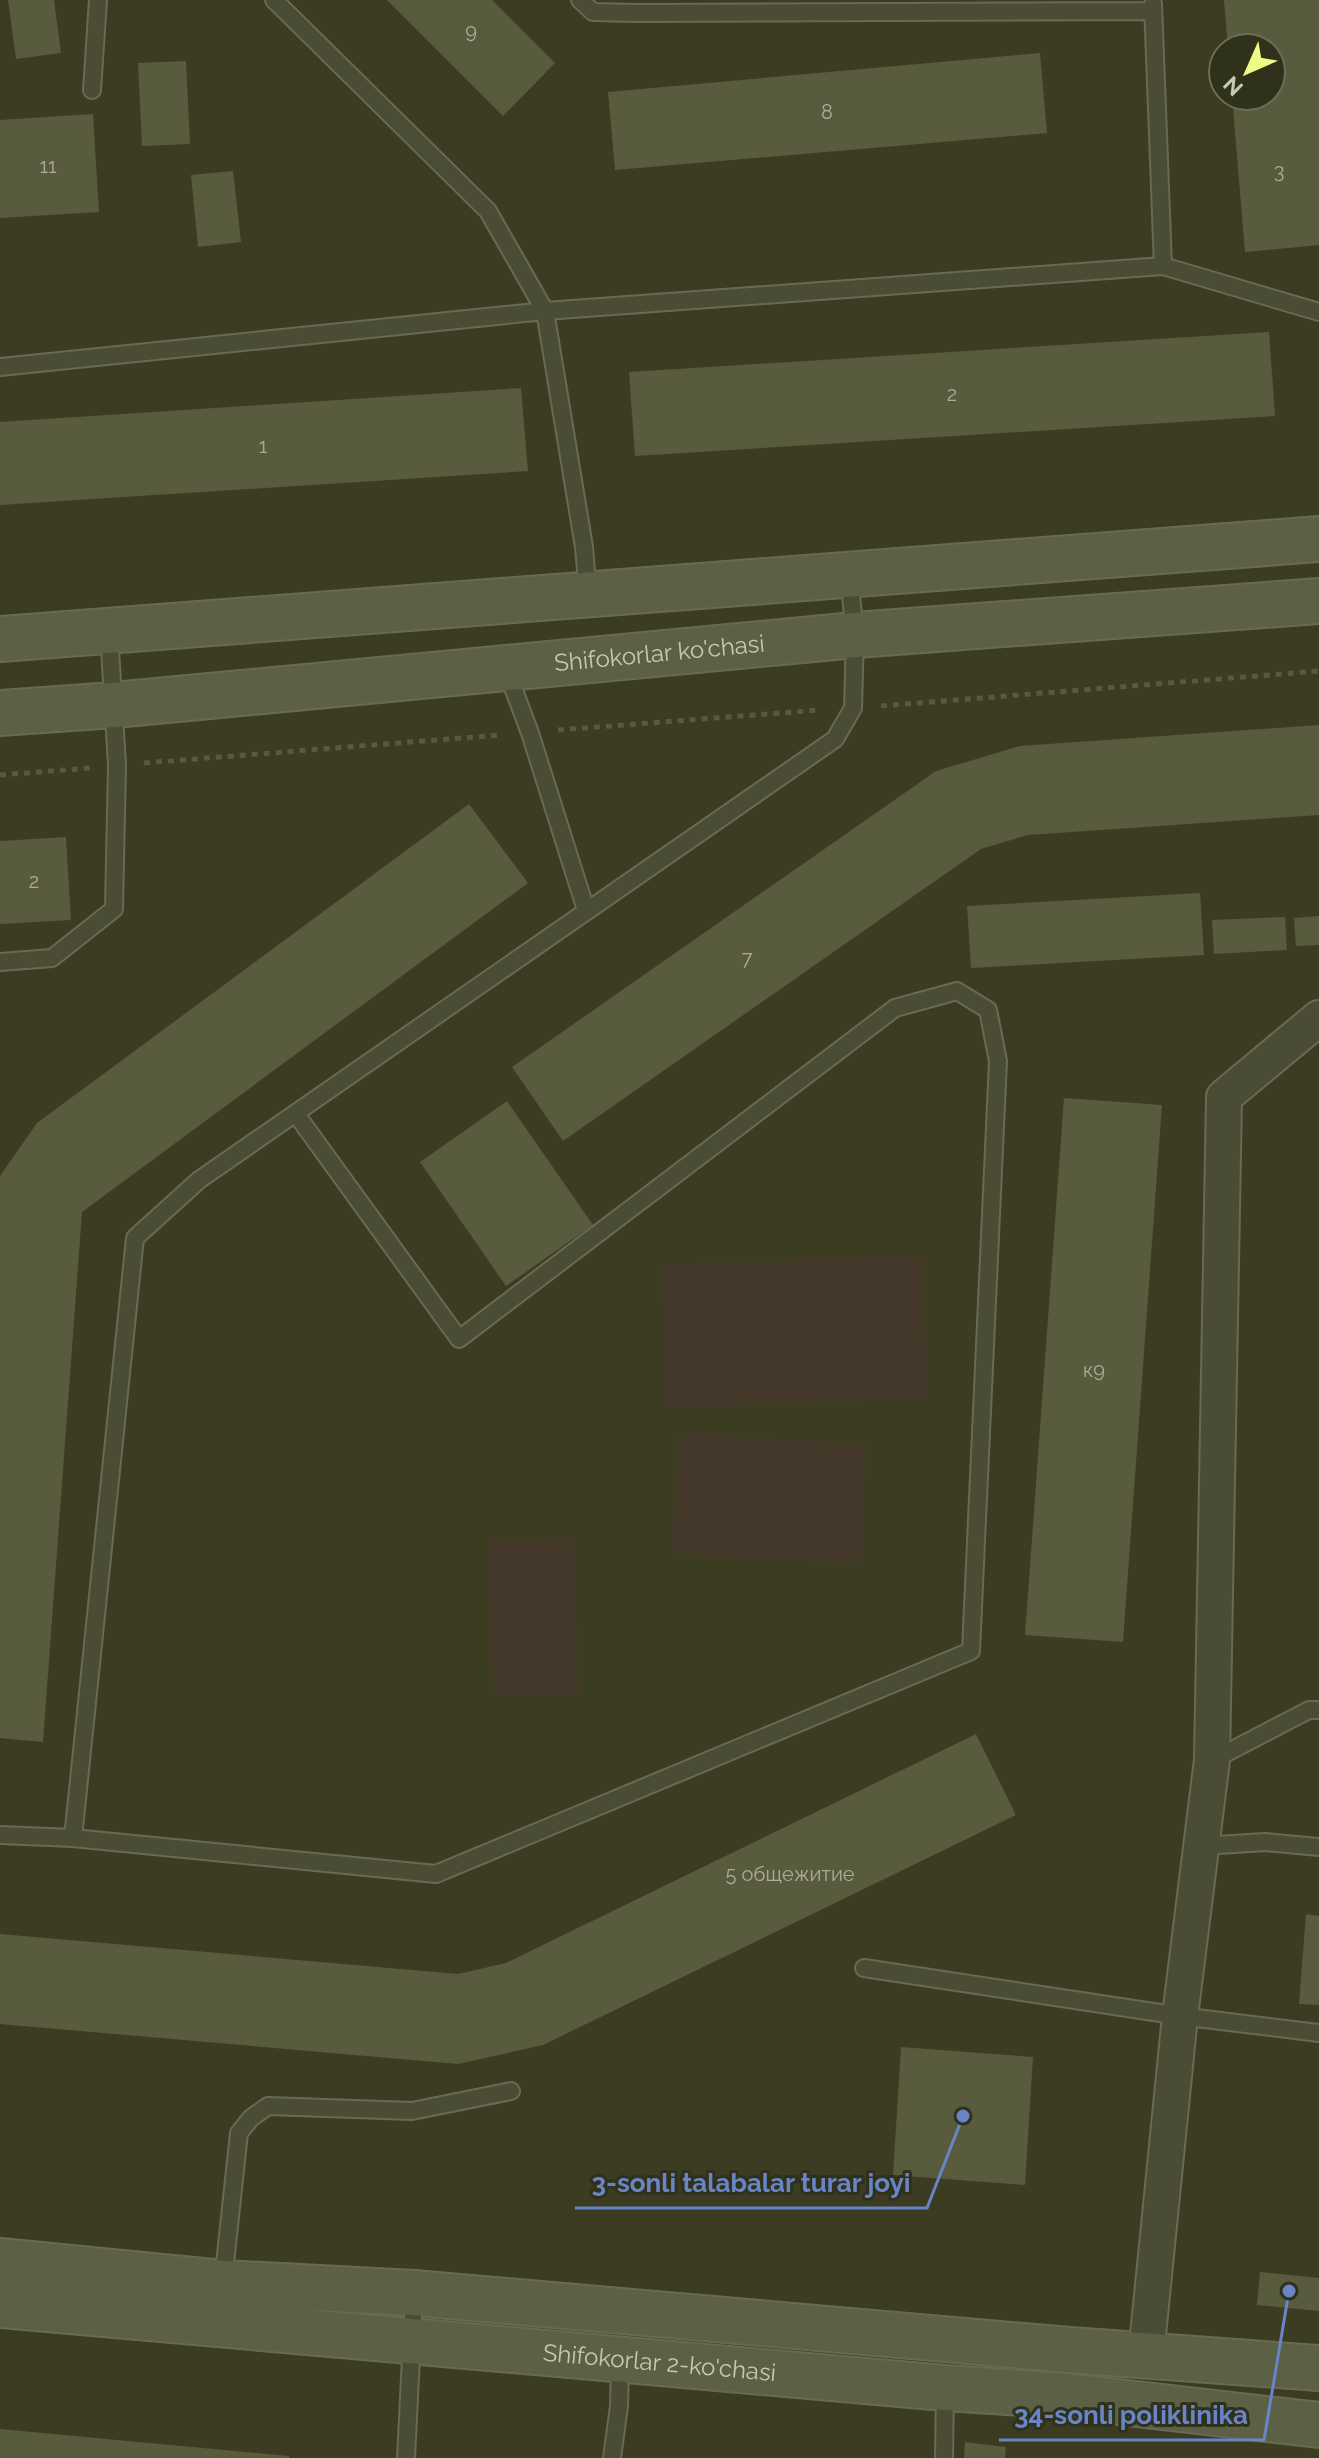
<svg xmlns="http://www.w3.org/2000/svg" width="1319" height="2458" font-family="Raleway,sans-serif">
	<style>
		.pitch { fill: #44382b }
		.building { fill: #595b3e }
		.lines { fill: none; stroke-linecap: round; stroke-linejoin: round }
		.lane-casing { stroke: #686a54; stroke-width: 20 }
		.street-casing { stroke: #686a54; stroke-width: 38 }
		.secondary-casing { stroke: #686a54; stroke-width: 48 }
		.path { stroke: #5f5546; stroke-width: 5; stroke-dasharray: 6 6; stroke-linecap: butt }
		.lane { stroke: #4b4c36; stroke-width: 16 }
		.street { stroke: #4b4c36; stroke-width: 34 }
		.secondary { stroke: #5c6044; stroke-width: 44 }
		.labels { text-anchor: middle; stroke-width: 6; stroke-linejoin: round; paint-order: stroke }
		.number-label { font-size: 20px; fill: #abad95 }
		.street-label { font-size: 24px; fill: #c6c8b2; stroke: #2f311b }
		.leader { fill: none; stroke: #6985c7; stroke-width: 3 }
		.callout-dot { fill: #6985c7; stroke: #2f311b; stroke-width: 3 }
		.callout-label { font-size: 26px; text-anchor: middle; font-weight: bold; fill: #6985c7; stroke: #2f311b; stroke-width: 6; stroke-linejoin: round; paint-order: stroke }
	</style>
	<rect width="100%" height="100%" fill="#3b3c22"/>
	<path class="pitch" d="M922,1257L927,1399L666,1407L662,1264Z
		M679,1433L867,1445L860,1564L672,1553Z
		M574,1538L579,1694L493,1696L489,1540Z"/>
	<path class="building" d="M8,0H54L61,53L16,59Z
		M387,0H492L555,63L503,116Z
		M1224,0H1319V245L1245,252L1232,96H1271V48H1228Z
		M1040,53L1047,133L615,170L608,92Z
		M186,61L190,144L142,146L138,63Z
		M93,114L99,212L0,218V120Z
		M233,171L241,242L198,247L191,175Z
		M1269,332L1275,416L635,456L629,372Z
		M521,388L528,471L0,505V422Z
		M1319,725V815L1028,835L981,849L563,1141L512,1067L936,771L1020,746Z
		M469,804L528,883L82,1212L43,1742L0,1738V1176L37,1123Z
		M66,837L71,920L0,924V841Z
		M1200,893L1204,955L971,968L967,906Z
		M1319,916V945L1296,946L1294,918Z
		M1285,917L1287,950L1214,954L1212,920Z
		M1064,1098L1162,1105L1123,1642L1025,1635Z
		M507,1101L593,1225L506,1286L420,1162Z
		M976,1734L1016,1815L543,2045L458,2064L0,2024V1934L458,1974L506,1963Z
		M1306,1914L1319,1916V2005L1299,2004Z
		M901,2047L1033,2057L1025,2185L893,2175Z
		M1260,2272L1319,2278V2311L1257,2305Z
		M0,2429L289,2456V2458H0Z
		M965,2442L1006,2447L1005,2458H964Z"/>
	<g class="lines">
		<defs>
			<path id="lane" d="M274,0L488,211L545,311L584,547L588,594
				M580,0L593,12L637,13L1153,11
				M1153,4L1163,266
				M92,90L98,0
				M0,367L545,311L1163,266L1319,312
				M506,669L530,733L586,910
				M0,962L52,958L114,909L117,765L109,632
				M1213,1760L1309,1710H1319
				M0,1835L73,1838L436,1874L971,1651L998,1061L988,1010L957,991L895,1008L459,1339L296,1114
				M73,1838L135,1238L199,1180L835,739L853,708L855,635L849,576
				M1202,1846L1265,1842L1319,1847
				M864,1968L1180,2016L1319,2033
				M223,2282L239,2133L251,2118L268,2106L412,2111L511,2091
				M406,2458L414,2296
				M612,2458L619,2406L620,2360
				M944,2458L945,2389"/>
			<path id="street" d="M1146,2355L1180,2016L1212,1760L1224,1097L1319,1018"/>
			<g id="secondary">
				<path d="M0,639L1319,539"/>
				<path id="s1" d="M0,713L114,705L855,635L1319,601"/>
				<path d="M0,2261L223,2283L414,2293L1070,2350L1319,2368"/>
				<path id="s2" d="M0,2305L945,2388L1067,2396L1319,2425"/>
			</g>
		</defs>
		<use href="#lane" class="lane-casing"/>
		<use href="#street" class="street-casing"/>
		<use href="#secondary" class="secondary-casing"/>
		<path class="path" d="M881,706L1319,671
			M558,730L820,710
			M144,763L500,735
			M0,775L90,768"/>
		<use href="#lane" class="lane"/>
		<use href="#street" class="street"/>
		<use href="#secondary" class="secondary"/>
	</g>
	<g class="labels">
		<g class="number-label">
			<text x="471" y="38">9</text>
			<text x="827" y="119">8</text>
			<text x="48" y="173">11</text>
			<text x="1279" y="178">3</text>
			<text x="952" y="401">2</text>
			<text x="263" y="453">1</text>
			<text x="34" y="888">2</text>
			<text x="747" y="965">7</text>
			<text x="1094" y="1377">к9</text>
			<text x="790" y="1881">5 общежитие</text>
		</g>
		<g class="street-label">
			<text dy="8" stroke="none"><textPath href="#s1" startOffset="662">Shifokorlar ko'chasi</textPath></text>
			<text dy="8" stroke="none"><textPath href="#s2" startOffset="662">Shifokorlar 2-ko'chasi</textPath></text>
		</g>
	</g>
	<path class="leader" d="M963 2116L927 2208H575M1289 2291L1264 2440H999"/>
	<g class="callout-dot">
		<circle cx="963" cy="2116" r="8"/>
		<circle cx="1289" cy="2291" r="8"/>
	</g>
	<g class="callout-label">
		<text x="751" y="2192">3-sonli talabalar turar joyi</text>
		<text x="1131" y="2424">34-sonli poliklinika</text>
	</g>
	<g transform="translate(1247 72) rotate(225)"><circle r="38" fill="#2f311b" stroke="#6b6d57" stroke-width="2"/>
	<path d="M0-6L14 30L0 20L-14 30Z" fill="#edfa85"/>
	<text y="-12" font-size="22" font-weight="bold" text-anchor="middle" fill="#c6c8b2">N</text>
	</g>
</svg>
